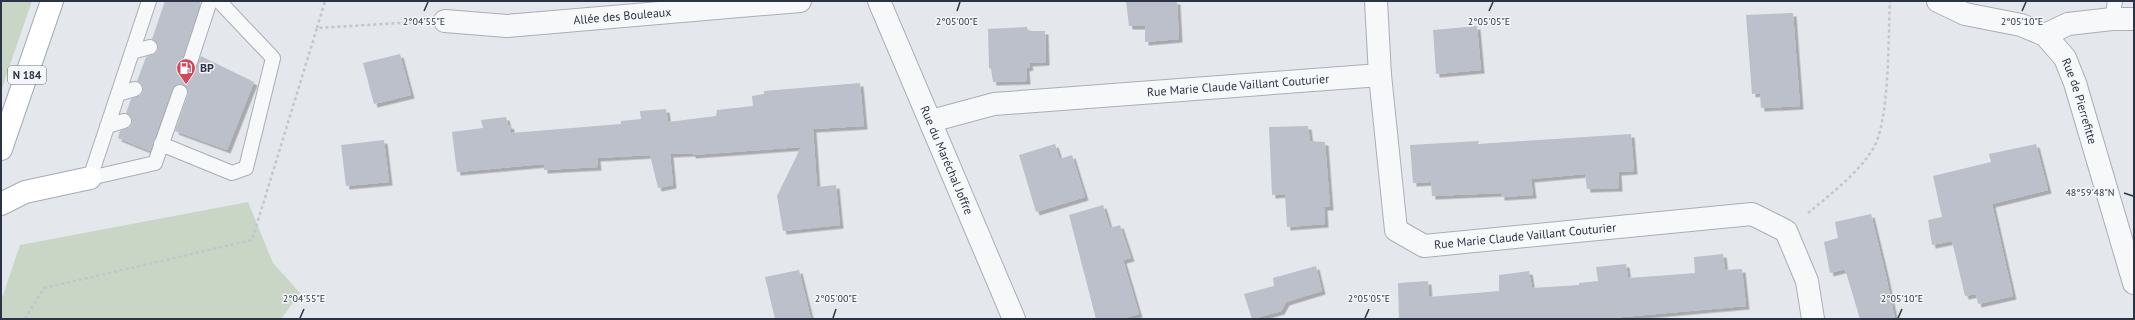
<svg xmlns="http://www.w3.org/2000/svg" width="2135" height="320" font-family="'PT Sans',sans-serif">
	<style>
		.green { fill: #c9d6c5 }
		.building { fill: #bbc0ca; filter: url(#shadow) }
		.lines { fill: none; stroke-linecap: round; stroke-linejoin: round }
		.service-casing { stroke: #a9aeb7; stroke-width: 16 }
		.minor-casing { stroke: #a9aeb7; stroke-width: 24 }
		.tertiary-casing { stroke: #a9aeb7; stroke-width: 24 }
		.primary-casing { stroke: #a3abb8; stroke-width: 24 }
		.path { stroke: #c2c5cb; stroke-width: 2.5; stroke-dasharray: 3 3; stroke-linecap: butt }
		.service { stroke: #f7f8fa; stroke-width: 14 }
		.minor { stroke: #f7f8fa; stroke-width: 22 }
		.tertiary { stroke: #f7f8fa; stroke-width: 22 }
		.primary { stroke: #fff; stroke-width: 22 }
		.ticks { fill: none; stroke: #2b3445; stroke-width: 1.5 }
		.labels { text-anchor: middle; stroke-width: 3; stroke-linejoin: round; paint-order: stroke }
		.shield { fill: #f4f6f9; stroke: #676e7b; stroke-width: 1 }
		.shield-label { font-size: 11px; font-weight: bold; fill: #2b3445 }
		.street-label { font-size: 12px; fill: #2b3445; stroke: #f4f6f9 }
		.poi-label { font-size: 12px; font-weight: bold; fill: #2b3445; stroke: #f4f6f9; text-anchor: start }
		.ticks-label { font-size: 10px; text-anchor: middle; fill: #2b3445; stroke: #f4f6f9; stroke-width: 3; stroke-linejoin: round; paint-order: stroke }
	</style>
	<defs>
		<filter id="shadow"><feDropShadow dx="3.5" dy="3.5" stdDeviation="0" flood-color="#0004"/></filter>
	</defs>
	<rect width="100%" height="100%" fill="#e4e7ec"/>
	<path class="green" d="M1,1H32L1,91Z
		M248,202L273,263L300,293L281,319H1V301L20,245Z"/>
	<path class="building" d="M165,1H201L182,59L184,68L191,70L195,69L201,56L254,82L227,150L175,131L188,94L187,87L182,84L175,85L172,89L150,151L118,138L120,131L130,127L132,123V118L126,113L131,99L141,95L143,91V86L137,81L146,57L156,53L158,49V44L152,39Z
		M1126,1H1177L1179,39L1145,42V26H1129Z
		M1793,13L1800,106L1761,108L1760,93L1752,94L1746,15Z
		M1477,26L1481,70L1436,74L1433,30Z
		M1027,27L1028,31H1045L1046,62L1029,63L1030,67L1026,68L1027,81L993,82L991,69L989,68L988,29Z
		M400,54L411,95L374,104L363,63Z
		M860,83L864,126L813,129L817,187L836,185L840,225L783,231L777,196L801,147L692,155V153L670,154L673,185L658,188L650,155L597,158L598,167L544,170V164L457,172L452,132L483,128L481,120L506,117L508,125L511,126V133L621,124V121L641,119L640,111L666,109L668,122L716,116L717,110L753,106L752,96L764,94V91Z
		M1308,126L1310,141L1325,142L1330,207H1324L1325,224L1287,227L1285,194L1272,195L1269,127Z
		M1631,134L1634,171L1618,172L1619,188L1587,189L1585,174L1531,179L1533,195L1501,197V193L1432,196L1431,182L1413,183L1410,145L1479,141L1478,144Z
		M384,140L389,182L346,186L341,145Z
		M1055,144L1060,159L1072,155L1085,197L1036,212L1019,155Z
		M2036,144L2048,190L1992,204L2013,296L1978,304L1976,294L1965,296L1952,241L1932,245L1928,220L1942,217L1933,176L1991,162L1989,154Z
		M1103,205L1110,228L1120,225L1131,258L1123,260L1139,314L1121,319H1096L1069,215Z
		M1871,214L1886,276L1895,319H1860L1845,269L1830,273L1824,242L1838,238L1835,222Z
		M1723,254L1725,270L1742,269L1746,306L1600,319H1399L1398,283L1428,281L1429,297L1499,291V275L1529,271L1532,288L1579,285V283L1598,281L1596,267L1626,264L1628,278L1670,275L1695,273L1694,257Z
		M1316,266L1322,291L1286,302L1281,311L1252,319L1244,294L1274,286L1273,278Z
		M799,270L811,319H775L765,277Z"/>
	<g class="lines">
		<defs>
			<path id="service" d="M2112,19L2115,1
				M132,52L150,47
				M190,62L210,1
				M118,94L135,89
				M107,126L124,121
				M161,144L232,173L246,168L273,58L219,1
				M90,178L149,1
				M90,178L155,163L180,92"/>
			<g id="minor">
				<path d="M1376,1L1380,75"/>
				<path id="s1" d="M1938,1L1965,14L2021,25L2045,35L2065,58L2075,83L2134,283"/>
				<path id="s2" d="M445,21L507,26L800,1"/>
				<path d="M2045,35L2068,24L2112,19H2134"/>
				<path id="s3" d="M931,121L994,104L1380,75L1396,230L1424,246L1752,214L1786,231L1807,281L1813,319"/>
			</g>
			<g id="tertiary">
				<path id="s4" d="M879,1L1014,319"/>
			</g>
			<path id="primary" d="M1,149L52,1
				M1,204L25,192L90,178"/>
		</defs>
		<use href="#service" class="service-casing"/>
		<use href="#minor" class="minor-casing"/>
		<use href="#tertiary" class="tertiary-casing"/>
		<use href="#primary" class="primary-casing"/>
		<path class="path" d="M317,28L325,1
			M1808,213C1831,194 1857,174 1873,149C1890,121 1888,36 1890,1
			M25,319L44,288L252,240L317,28L417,22"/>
		<use href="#service" class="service"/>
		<use href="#minor" class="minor"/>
		<use href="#tertiary" class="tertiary"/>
		<use href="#primary" class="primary"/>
	</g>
	<path class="ticks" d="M424,11L428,2M957,11L960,2M1489,11L1493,2M2022,11L2026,2M2124,193L2133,196M300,318L304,309M833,318L836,309M1365,318L1369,309M1898,318L1902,309"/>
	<defs>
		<symbol id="fuel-pin" viewBox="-11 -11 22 30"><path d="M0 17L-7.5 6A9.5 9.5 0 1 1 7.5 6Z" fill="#d1495b" stroke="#f4f6f9"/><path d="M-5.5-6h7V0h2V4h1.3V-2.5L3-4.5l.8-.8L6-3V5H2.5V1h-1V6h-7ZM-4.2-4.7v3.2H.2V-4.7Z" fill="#fff"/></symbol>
	</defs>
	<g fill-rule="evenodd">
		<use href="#fuel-pin" x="175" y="57" width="22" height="30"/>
	</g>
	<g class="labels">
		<rect class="shield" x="8" y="66" width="38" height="18" rx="3"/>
		<g class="shield-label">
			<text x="27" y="79">N 184</text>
		</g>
		<g class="street-label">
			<text dy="4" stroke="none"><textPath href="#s2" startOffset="178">Allée des Bouleaux</textPath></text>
			<text dy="4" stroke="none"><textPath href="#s3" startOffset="310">Rue Marie Claude Vaillant Couturier</textPath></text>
			<text dy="4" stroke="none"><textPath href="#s1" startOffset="189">Rue de Pierrefitte</textPath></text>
			<text dy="4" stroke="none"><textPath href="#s4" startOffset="173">Rue du Maréchal Joffre</textPath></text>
			<text dy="4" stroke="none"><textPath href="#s3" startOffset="742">Rue Marie Claude Vaillant Couturier</textPath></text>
		</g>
		<g class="poi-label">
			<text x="200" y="72">BP</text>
		</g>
	</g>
	<g class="ticks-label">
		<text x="424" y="25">2°04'55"E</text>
		<text x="957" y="25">2°05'00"E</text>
		<text x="1489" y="25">2°05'05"E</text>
		<text x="2022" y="25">2°05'10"E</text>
		<text x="2090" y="196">48°59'48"N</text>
		<text x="304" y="302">2°04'55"E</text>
		<text x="836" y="302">2°05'00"E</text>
		<text x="1369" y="302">2°05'05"E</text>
		<text x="1902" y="302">2°05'10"E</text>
	</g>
	<rect width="2135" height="320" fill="none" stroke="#2b3445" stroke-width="4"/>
</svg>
